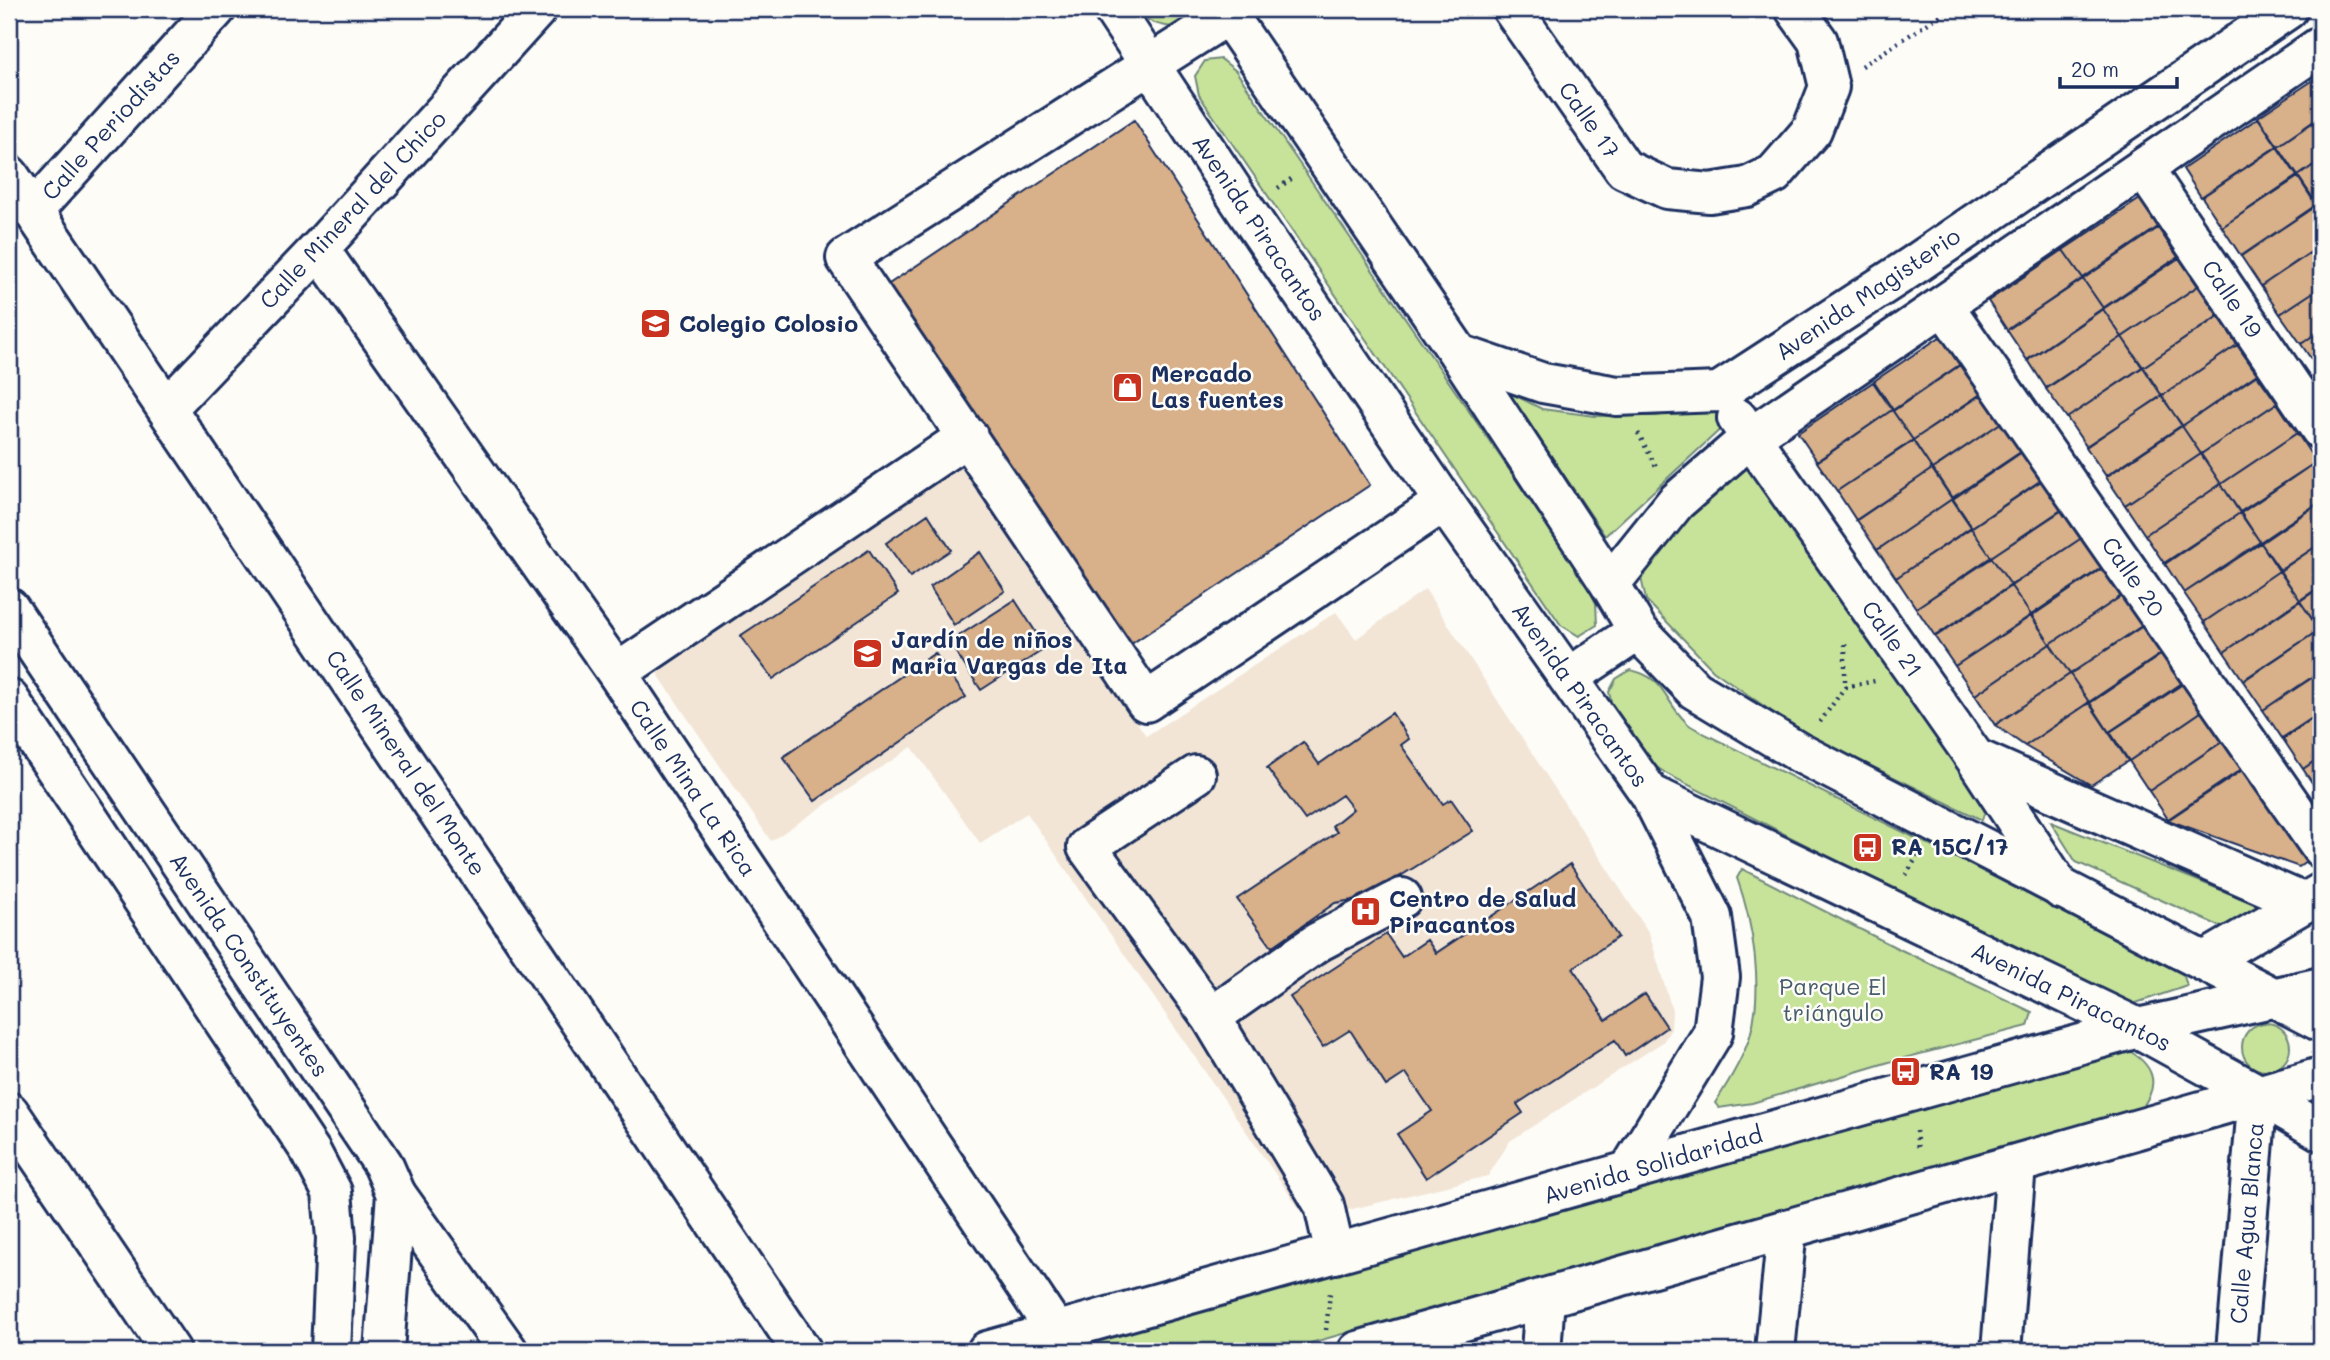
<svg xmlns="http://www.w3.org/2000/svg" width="2330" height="1360" font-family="Mali,sans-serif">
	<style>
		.built { fill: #f2e5d6 }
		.green { fill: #c7e39a; stroke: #71897c; stroke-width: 2 }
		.building { fill: #d8b089; stroke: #1b2f5e; stroke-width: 2 }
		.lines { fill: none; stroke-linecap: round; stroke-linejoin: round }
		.street-casing { stroke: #1b2f5e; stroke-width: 44 }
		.secondary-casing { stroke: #1b2f5e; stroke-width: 44 }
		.path { stroke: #1b2f5e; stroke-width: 4.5; stroke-dasharray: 2 5; stroke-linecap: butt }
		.street { stroke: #fdfcf7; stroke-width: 38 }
		.secondary { stroke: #fdfcf7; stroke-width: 38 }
		.labels { text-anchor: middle; stroke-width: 5; stroke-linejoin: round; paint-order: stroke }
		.street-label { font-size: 23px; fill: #1b2f5e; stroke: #fdfcf7 }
		.poi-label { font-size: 23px; font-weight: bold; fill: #1b2f5e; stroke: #fdfcf7; text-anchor: start }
		.park-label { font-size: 23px; fill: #465c6d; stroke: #fdfcf7 }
	</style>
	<rect width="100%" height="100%" fill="#fdfcf7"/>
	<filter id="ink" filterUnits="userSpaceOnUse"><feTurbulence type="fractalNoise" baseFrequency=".0143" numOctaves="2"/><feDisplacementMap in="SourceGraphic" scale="14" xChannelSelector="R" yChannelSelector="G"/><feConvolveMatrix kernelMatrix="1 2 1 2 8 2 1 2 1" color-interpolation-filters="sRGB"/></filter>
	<g filter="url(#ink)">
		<path class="built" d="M965,464L1079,633L1146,736L1336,612L1356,639L1425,589L1649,933L1672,1010L1671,1029L1663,1042L1510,1141L1488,1176L1307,1220L1027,813L980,843L912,747L771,841L657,673Z"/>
		<path class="green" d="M1137,9H1186L1183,19L1172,27C1157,25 1146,22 1137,9Z
			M1221,59L1236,71L1582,576L1596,603L1597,625L1579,636L1561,625L1199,95L1195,76L1205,61Z
			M1508,392L1542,409L1595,416H1656L1715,406L1725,425L1605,536Z
			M1756,458L1989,797L1982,820L1799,731L1713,670L1646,600L1639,569L1661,540Z
			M1630,670C1666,677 1663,700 1686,722C1690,727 1699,730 1705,734L2182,970L2187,986L2124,1007L1667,774L1652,764L1613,710L1609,692L1616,679Z
			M2051,822L2261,906L2226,929L2076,862Z
			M1742,869L1895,947L2032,1012L2028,1026L1889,1062L1752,1103L1719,1108L1715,1103C1728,1083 1743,1059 1750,1036C1764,990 1753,922 1737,878Z
			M2242 1047a24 24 0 1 1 48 0a24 24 0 1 1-48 0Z
			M2126,1049C2153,1064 2162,1084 2140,1110L1282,1351H1045Z"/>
		<path class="building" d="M2321,75V116L2278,146L2258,117Z
			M2321,117V160L2298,176L2278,146Z
			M2258,118L2277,146L2201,197L2183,169Z
			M1134,120L1370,485L1125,648L883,288Z
			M2277,147L2297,176L2222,227L2202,197Z
			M2321,160V201L2317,204L2298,176Z
			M2298,177L2316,205L2241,256L2222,227Z
			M2140,199L2158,227L2083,278L2063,250Z
			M2317,205L2321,212V245L2261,286L2241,256Z
			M2158,228L2178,257L2103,308L2083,279Z
			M2321,246V287L2280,314L2261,286Z
			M2063,250L2083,278L2007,330L1988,301Z
			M2179,258L2198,286L2122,337L2103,309Z
			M2083,279L2103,308L2027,360L2007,330Z
			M2198,286L2218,316L2143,367L2122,337Z
			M2321,287V330L2301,344L2280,314Z
			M2103,309L2122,337L2046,388L2028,360Z
			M2219,316L2237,345L2162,396L2143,367Z
			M2321,330V371L2320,372L2301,344Z
			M1949,331L1968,359L1893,410L1874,381Z
			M2122,337L2142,367L2067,418L2046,389Z
			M2237,345L2257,374L2182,426L2162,396Z
			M1969,359L1988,389L1913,440L1893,411Z
			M2143,367L2162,396L2086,446L2067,418Z
			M2257,375L2277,403L2201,454L2182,426Z
			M1873,382L1892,410L1817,461L1798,433Z
			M1989,390L2008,418L1932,469L1913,440Z
			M2161,396L2182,425L2106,476L2086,447Z
			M2277,403L2297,433L2221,484L2201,454Z
			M1892,410L1913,440L1837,491L1817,462Z
			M2008,418L2028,447L1952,498L1933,469Z
			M2182,426L2201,454L2125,505L2106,477Z
			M2297,433L2316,462L2240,512L2221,484Z
			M1913,441L1932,469L1856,520L1837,491Z
			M2028,448L2047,476L1972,527L1953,499Z
			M2201,454L2221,484L2145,535L2125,505Z
			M2316,462L2321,470V501L2260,542L2241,513Z
			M1932,469L1952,499L1877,550L1857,520Z
			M2047,477L2067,506L1991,557L1971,528Z
			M2221,484L2240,513L2164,563L2145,535Z
			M1952,499L1971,527L1896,578L1877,550Z
			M2321,502V543L2280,570L2261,543Z
			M2067,507L2086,535L2011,585L1991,557Z
			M2240,513L2260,542L2184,593L2165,564Z
			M928,514L951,550L910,577L886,543Z
			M1971,528L1991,557L1916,608L1896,578Z
			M2086,535L2107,564L2031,615L2011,586Z
			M2261,543L2279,571L2204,622L2184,593Z
			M2321,543V586L2300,600L2280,571Z
			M869,550L898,594L773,679L740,636Z
			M980,552L1005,591L954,625L930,587Z
			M1992,558L2011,585L1935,636L1916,608Z
			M2107,565L2126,593L2050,644L2032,616Z
			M2279,571L2300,600L2224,652L2204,622Z
			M2011,586L2031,615L1955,666L1935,637Z
			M2321,587V627L2319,629L2300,601Z
			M2126,593L2146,623L2070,674L2050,644Z
			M1015,600L1046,648L981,690L949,642Z
			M2300,601L2319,630L2243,680L2224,652Z
			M2031,616L2050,644L1975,695L1955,666Z
			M2146,624L2165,651L2089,702L2070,674Z
			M2319,630L2321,633V671L2263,710L2243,681Z
			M2050,644L2070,674L1995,725L1975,695Z
			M2165,652L2185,681L2109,732L2090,703Z
			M935,653L966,697L815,801L783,757Z
			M2321,672V712L2282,738L2263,710Z
			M2070,674L2089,702L2025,746L1995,725Z
			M2186,682L2204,710L2129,761L2110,732Z
			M2089,703L2128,761L2091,785L2025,746Z
			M2204,710L2224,740L2149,791L2129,761Z
			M1392,713L1409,739L1401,745L1443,804L1451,799L1473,831L1365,898L1335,903L1272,947L1237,899L1337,832L1332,826L1353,809L1342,795L1305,820L1267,768L1303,742L1319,764Z
			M2321,713V756L2303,769L2283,739Z
			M2225,740L2243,768L2168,819L2149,791Z
			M2321,757V796L2303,769Z
			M2244,769L2306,862L2299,867L2168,820Z
			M1570,864L1618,937L1573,968L1606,1020L1645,994L1667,1027L1625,1056L1615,1040L1517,1104L1523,1113L1426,1178L1397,1134L1432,1111L1406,1073L1386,1086L1350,1030L1323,1047L1290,997L1386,934L1402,957L1427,940L1436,953Z"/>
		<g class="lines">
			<defs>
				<path id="street" d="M1512,9L1624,169L1667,189L1710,193L1747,187L1774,174L1812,130L1829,87L1818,41L1795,9
					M1228,15L846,258L1146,702L1444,502
					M2144,169L2321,430
					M9,175L802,1351
					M34,210L216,9
					M319,249L617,673L1057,1333
					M1944,306L2321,848
					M1459,354L1543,383L1617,396L1719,392L1914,265L2288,9
					M167,408L319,249L537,9
					M1737,418L1975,758L2061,889
					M1610,584L1676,502L1751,437L2321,46
					M617,673L968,436
					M1975,758L2304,903L2321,893
					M1196,775L1087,847L1211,1017L1324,1205L1335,1254
					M2205,961L2304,903
					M1211,1017L1318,942L1402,898
					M9,1112L171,1351
					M396,1194L508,1351
					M1541,1351L1545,1298
					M1775,1351L1787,1229
					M2001,1351L2016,1165
					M2236,1351L2258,1094L2321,1131"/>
				<path id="secondary" d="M1113,9L1245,209L1444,502L1650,794L2138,1028L2258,1094
					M1224,9L1459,354L1610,584L1638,631L1695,690L1798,752L2321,1022
					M9,608L383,1164L396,1194L384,1351
					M1568,678L1638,631
					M9,699L311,1152L332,1192L336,1238L331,1351
					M1628,1172L1713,1033L1720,977L1712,917L1650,794
					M987,1351L2138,1028L2321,987
					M1358,1351L2321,1077"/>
			</defs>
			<use href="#street" class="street-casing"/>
			<use href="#secondary" class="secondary-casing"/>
			<path class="path" d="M1862,66L1950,9
				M1278,188L1294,177
				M1638,433L1657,468
				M1845,687L1875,681
				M1820,722L1845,687V641
				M1906,875L1918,855
				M1916,1131L1918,1150
				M1326,1330L1330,1293"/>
			<use href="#street" class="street"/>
			<use href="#secondary" class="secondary"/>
		</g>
	</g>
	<defs>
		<symbol id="school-square" viewBox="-11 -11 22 22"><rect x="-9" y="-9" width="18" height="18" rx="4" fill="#c8321e" stroke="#fdfcf7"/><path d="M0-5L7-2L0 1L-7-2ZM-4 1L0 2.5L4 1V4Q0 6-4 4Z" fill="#fff"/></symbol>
		<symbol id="shop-square" viewBox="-11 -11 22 22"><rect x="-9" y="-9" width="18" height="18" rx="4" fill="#c8321e" stroke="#fdfcf7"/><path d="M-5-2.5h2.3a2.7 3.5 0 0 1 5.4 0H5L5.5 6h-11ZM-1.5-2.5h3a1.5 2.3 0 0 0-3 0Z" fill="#fff"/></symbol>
		<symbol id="bus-square" viewBox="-11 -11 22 22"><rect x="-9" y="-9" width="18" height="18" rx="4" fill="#c8321e" stroke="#fdfcf7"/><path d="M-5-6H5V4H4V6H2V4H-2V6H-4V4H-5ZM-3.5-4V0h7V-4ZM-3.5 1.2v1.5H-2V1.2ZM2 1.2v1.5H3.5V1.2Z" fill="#fff"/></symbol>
		<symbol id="hospital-square" viewBox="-11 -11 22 22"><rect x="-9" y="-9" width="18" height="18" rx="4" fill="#c8321e" stroke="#fdfcf7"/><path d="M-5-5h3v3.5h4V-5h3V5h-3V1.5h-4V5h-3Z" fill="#fff"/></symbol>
	</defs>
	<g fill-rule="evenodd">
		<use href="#school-square" x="638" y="306" width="35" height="35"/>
		<use href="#shop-square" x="1110" y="370" width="35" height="35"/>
		<use href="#school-square" x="850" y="636" width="35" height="35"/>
		<use href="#bus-square" x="1850" y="830" width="35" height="35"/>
		<use href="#hospital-square" x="1348" y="894" width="35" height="35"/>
		<use href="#bus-square" x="1888" y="1054" width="35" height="35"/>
	</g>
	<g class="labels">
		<g class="street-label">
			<text transform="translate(1589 120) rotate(55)" y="8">Calle 17</text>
			<text transform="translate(111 125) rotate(-48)" y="8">Calle Periodistas</text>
			<text transform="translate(353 210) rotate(-47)" y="8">Calle Mineral del Chico</text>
			<text transform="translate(1259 228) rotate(56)" y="8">Avenida Piracantos</text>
			<text transform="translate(1868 294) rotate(-34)" y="8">Avenida Magisterio</text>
			<text transform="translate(2232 299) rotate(56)" y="8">Calle 19</text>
			<text transform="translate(2133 577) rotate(55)" y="8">Calle 20</text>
			<text transform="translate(1892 639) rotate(55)" y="8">Calle 21</text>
			<text transform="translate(1580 695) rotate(55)" y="8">Avenida Piracantos</text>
			<text transform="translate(406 763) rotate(56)" y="8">Calle Mineral del Monte</text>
			<text transform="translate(693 788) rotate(56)" y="8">Calle Mina La Rica</text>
			<text transform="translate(249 965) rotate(56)" y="8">Avenida Constituyentes</text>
			<text transform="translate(2071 997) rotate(26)" y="8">Avenida Piracantos</text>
			<text transform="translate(1653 1165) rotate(-16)" y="8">Avenida Solidaridad</text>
			<text transform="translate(2247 1223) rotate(-85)" y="8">Calle Agua Blanca</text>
		</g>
		<g class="poi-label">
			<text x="679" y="332">Colegio Colosio</text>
			<text x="1151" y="382">Mercado<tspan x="1151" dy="26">Las fuentes</tspan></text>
			<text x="891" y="648">Jardín de niños<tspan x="891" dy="26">Maria Vargas de Ita</tspan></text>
			<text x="1891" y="855">RA 15C/17</text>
			<text x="1389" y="907">Centro de Salud<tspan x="1389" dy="26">Piracantos</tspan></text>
			<text x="1929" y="1080">RA 19</text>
		</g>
		<g class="park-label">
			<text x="1833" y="995">Parque El<tspan x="1833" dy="26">triángulo</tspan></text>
		</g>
	</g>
	<rect width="2330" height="1360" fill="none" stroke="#fdfcf7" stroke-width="35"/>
	<rect x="18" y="18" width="2295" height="1325" fill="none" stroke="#1b2f5e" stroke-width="2.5" filter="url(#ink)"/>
	<path d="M2060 77v10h117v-10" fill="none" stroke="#1b2f5e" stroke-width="3.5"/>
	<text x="2071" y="77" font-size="21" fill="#1b2f5e" stroke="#fdfcf7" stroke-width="5" paint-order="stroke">20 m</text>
</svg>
